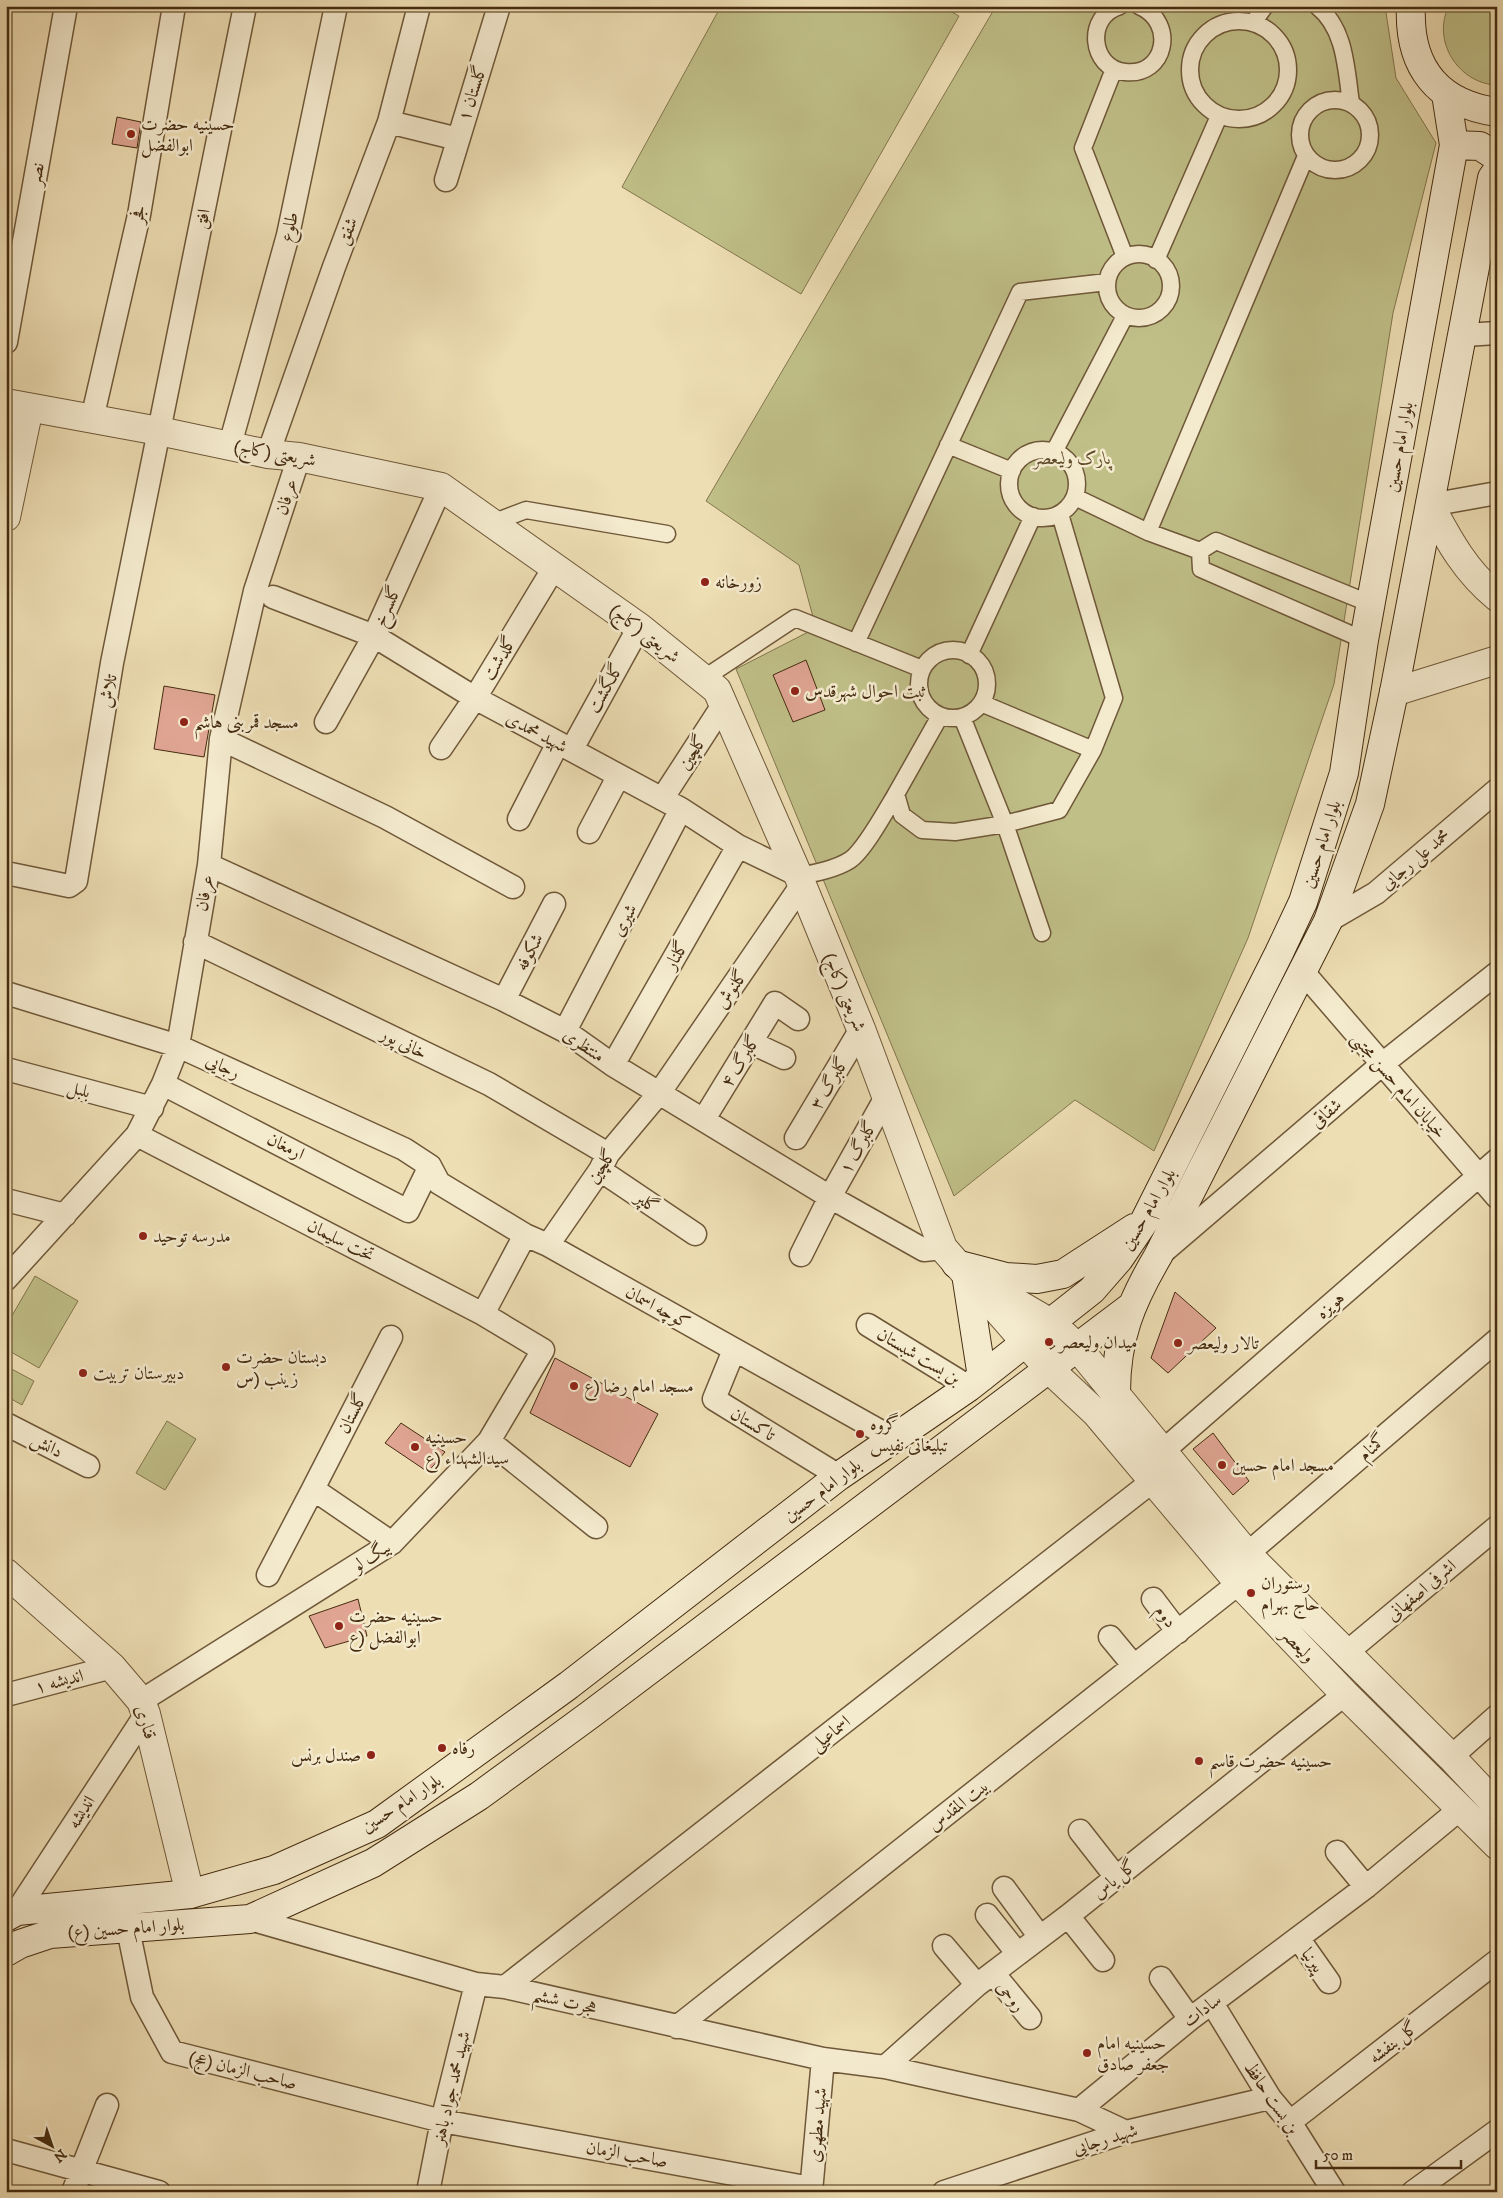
<svg xmlns="http://www.w3.org/2000/svg" width="1503" height="2198" font-family="'IM FELL DW Pica',Amiri,serif">
	<style>
		.green { fill: #c0bf88; stroke: #82764c }
		.building { fill: #dfa592; stroke: #452c10 }
		.lines { fill: none; stroke-linecap: round; stroke-linejoin: round }
		.pedestrian-casing { stroke: #6f5839; stroke-width: 19 }
		.minor-casing { stroke: #6f5839; stroke-width: 25 }
		.tertiary-casing { stroke: #6f5839; stroke-width: 30 }
		.secondary-casing { stroke: #452c10; stroke-width: 30 }
		.pedestrian { stroke: #f4eace; stroke-width: 16 }
		.minor { stroke: #f4eace; stroke-width: 22 }
		.tertiary { stroke: #f4eace; stroke-width: 28 }
		.secondary { stroke: #f4eace; stroke-width: 28 }
		.poi-dot { fill: #8f2418; stroke: #f4eace; stroke-width: 2 }
		.labels { text-anchor: middle; stroke-width: 5; stroke-linejoin: round; paint-order: stroke }
		.street-label { font-size: 18px; fill: #452c10; stroke: #f4eace }
		.poi-label { font-size: 18px; fill: #452c10; stroke: #f4eace; text-anchor: start }
		.park-label { font-size: 18px; font-style: italic; fill: #5e4928; stroke: #f4eace }
	</style>
	<rect width="100%" height="100%" fill="#eedeb4"/>
	<filter id="stains"><feTurbulence type="fractalNoise" baseFrequency=".004" numOctaves="4"/><feColorMatrix values="0 0 0 0 .2 0 0 0 0 .09 0 0 0 0 .02 0 0 0 .5 -.17"/></filter>
	<radialGradient id="worn" r=".72"><stop offset=".6" stop-color="#630" stop-opacity="0"/><stop offset="1" stop-color="#630" stop-opacity=".3"/></radialGradient>
	<path class="green" d="M721,6H941L959,16L801,294L622,187Z
		M996,6H1385L1396,78L1436,143L1393,313L1334,684L1248,938L1154,1151L1075,1100L954,1196L736,669L816,628L799,565L706,501Z
		M1449,6H1497V85C1459,84 1431,41 1449,6Z
		M35,1276L78,1301L39,1368L6,1349V1326Z
		M6,1366L34,1381L22,1405L6,1396Z
		M167,1421L196,1439L165,1490L136,1473Z"/>
	<path class="building" d="M117,117L141,122L137,148L112,144Z
		M806,660L825,710L793,722L773,675Z
		M164,686L215,695L204,757L154,749Z
		M1175,1292L1216,1328L1168,1373L1151,1358Z
		M555,1358L658,1414L630,1467L530,1413Z
		M401,1423L445,1452L428,1472L385,1443Z
		M1213,1433L1249,1481L1233,1495L1193,1449Z
		M358,1599L367,1636L325,1648L309,1616Z"/>
	<g class="lines">
		<defs>
			<path id="pedestrian" d="M1120,6C1085,16 1090,68 1125,72C1166,77 1177,22 1139,6
				M1317,6C1346,29 1346,70 1351,103
				M1190 70a49 49 0 1 1 98 0a49 49 0 1 1-98 0Z
				M1253,23L1265,6
				M1114,69L1083,148L1125,257
				M1300 135a35 35 0 1 1 70 0a35 35 0 1 1-70 0Z
				M1107 286a32 32 0 1 1 64 0a32 32 0 1 1-64 0Z
				M1156,260L1219,116
				M948,445L1012,471
				M1009 484a34 34 0 1 1 68 0a34 34 0 1 1-68 0Z
				M1054,452L1125,316
				M1075,497L1148,532L1200,551L1201,569L1364,640
				M1060,514L1114,698L1093,750
				M492,523L526,510L667,534
				M1148,532L1306,156
				M1200,551L1216,541L1371,604
				M856,643L1020,292L1107,282
				M919 684a34 34 0 1 1 68 0a34 34 0 1 1-68 0Z
				M969,655L1033,516
				M703,679L795,618L922,669
				M940,716L896,794L902,815L922,830L955,832L1005,824L1059,810L1093,750L981,703
				M962,717L1005,824L1042,933
				M798,875C812,875 838,868 850,860C864,851 887,809 896,794"/>
			<path id="minor" d="M389,122L458,139
				M446,180L499,6
				M1464,335L1497,333
				M6,342L66,6
				M92,419L139,215L174,6
				M230,445L288,235L336,6
				M268,454L334,267L389,122L419,6
				M1430,505L1497,493
				M273,597L374,636L475,698L681,809L738,846L798,875
				M326,722L374,636L441,487
				M221,739L385,817L513,887
				M441,748L475,698L555,566
				M572,749L639,627
				M662,799L723,705
				M519,819L558,743
				M589,832L618,777
				M209,865L504,1000L565,1031L613,1065L830,1197L924,1250L943,1248
				M6,873L69,886L76,881L112,663L245,6
				M1328,921L1376,893L1497,790
				M195,942L489,1084L608,1154
				M1303,972L1497,1197
				M6,993L178,1046L404,1149L430,1166L439,1183L525,1235L548,1245L894,1439
				M504,1000L554,904
				M565,1031L681,809
				M752,1043L784,1058
				M613,1065L738,846
				M6,1069L152,1108
				M163,1084L408,1211L430,1166
				M704,1119L775,1003L798,1019
				M137,1135L483,1314L543,1350L489,1441L392,1543L141,1701
				M796,1138L861,1029
				M600,1170L695,1234
				M6,1200L65,1215
				M548,1245L600,1170L608,1154L660,1092L801,886
				M1163,1252L1381,1065L1497,973
				M801,1255L830,1197L886,1097
				M6,1279L137,1135L163,1084L178,1046L209,865L221,739L255,591L299,457
				M483,1314L525,1235
				M868,1325L969,1387
				M391,1337L313,1489L392,1543
				M734,1350L714,1399L839,1476
				M6,1424L88,1466
				M489,1441L596,1527
				M1163,1451L1497,1160
				M1247,1554L1497,1340
				M268,1575L313,1489
				M1153,1599L1178,1632
				M1110,1637L1134,1666
				M1346,1653L1497,1527
				M6,1695L112,1667
				M1451,1757L1497,1716
				M1080,1831L1116,1877
				M1337,1852L1366,1887
				M1004,1888L1040,1937
				M17,1911L146,1714
				M987,1915L1018,1954
				M1068,1916L1103,1960
				M250,1919L476,1984L505,1987L823,2059L885,2067L1079,2110L1190,2019L1366,1887L1460,1809
				M128,1929L142,1997L172,2052L442,2121L811,2188
				M1298,1938L1329,1982
				M944,1946L977,1985
				M993,1973L1030,2018
				M1161,1978L1190,2019
				M505,1987L1154,1480
				M1212,2003L1270,2098L1290,2122L1334,2192
				M677,2027L1239,1583
				M885,2067L977,1985L1068,1916L1345,1694
				M1079,2110L1126,2132
				M1290,2122L1497,1961
				M6,2150L159,2192
				M73,2192L107,2105
				M428,2192L442,2121L476,1984
				M811,2192L823,2059
				M944,2192L1126,2132L1270,2098
				M1413,2192L1497,2131"/>
			<path id="tertiary" d="M6,403L159,431L268,454L299,457L441,487L639,627L717,690L798,875L861,1029L943,1248L1048,1368L1096,1413L1239,1583L1345,1694L1497,1845
				M1430,505C1449,541 1466,572 1497,597
				M6,517L29,408
				M1394,692L1497,660
				M984,1284L1051,1323L1077,1347L1247,1554L1451,1757L1497,1806
				M6,1573L112,1667L141,1701L146,1714L190,1894"/>
			<path id="secondary" d="M1411,6C1408,66 1437,104 1497,112
				M1454,145L1480,146L1497,157
				M956,1264L1006,1277L1037,1279L1063,1274L1134,1228
				M966,1274L982,1377
				M1116,1392C1116,1338 1131,1302 1158,1256L1328,921L1370,804L1394,692L1492,178L1497,171
				M6,1917L17,1911L190,1894L274,1870L377,1824L569,1685L839,1476L969,1387L1092,1290L1119,1259L1144,1222L1279,953L1303,902L1344,773L1364,640L1454,145L1446,94
				M6,1952L20,1944L50,1934L250,1919L373,1863L479,1796L591,1714L1132,1306"/>
		</defs>
		<use href="#pedestrian" class="pedestrian-casing"/>
		<use href="#minor" class="minor-casing"/>
		<use href="#tertiary" class="tertiary-casing"/>
		<use href="#secondary" class="secondary-casing"/>
		<use href="#pedestrian" class="pedestrian"/>
		<use href="#minor" class="minor"/>
		<use href="#tertiary" class="tertiary"/>
		<use href="#secondary" class="secondary"/>
	</g>
	<g class="poi-dot">
		<circle cx="131" cy="134" r="5"/>
		<circle cx="705" cy="582" r="5"/>
		<circle cx="795" cy="691" r="5"/>
		<circle cx="184" cy="722" r="5"/>
		<circle cx="143" cy="1236" r="5"/>
		<circle cx="1049" cy="1342" r="5"/>
		<circle cx="1178" cy="1343" r="5"/>
		<circle cx="226" cy="1367" r="5"/>
		<circle cx="83" cy="1373" r="5"/>
		<circle cx="574" cy="1386" r="5"/>
		<circle cx="860" cy="1434" r="5"/>
		<circle cx="415" cy="1447" r="5"/>
		<circle cx="1222" cy="1465" r="5"/>
		<circle cx="1251" cy="1593" r="5"/>
		<circle cx="339" cy="1626" r="5"/>
		<circle cx="442" cy="1748" r="5"/>
		<circle cx="371" cy="1755" r="5"/>
		<circle cx="1199" cy="1761" r="5"/>
		<circle cx="1087" cy="2053" r="5"/>
	</g>
	<g class="labels">
		<g class="street-label">
			<text transform="translate(472 93) rotate(-72)" y="6">گلستان ۱</text>
			<text transform="translate(36 174) rotate(-80)" y="6">نصر</text>
			<text transform="translate(138 214) rotate(-79)" y="6">فجر</text>
			<text transform="translate(202 219) rotate(-79)" y="6">افق</text>
			<text transform="translate(289 227) rotate(-77)" y="6">طلوع</text>
			<text transform="translate(347 231) rotate(-69)" y="6">شفق</text>
			<text transform="translate(1399 447) rotate(-80)" y="6">بلوار امام حسین</text>
			<text transform="translate(275 453) rotate(10)" y="6">شریعتی (کاج)</text>
			<text transform="translate(286 497) rotate(-72)" y="6">عرفان</text>
			<text transform="translate(387 606) rotate(-66)" y="6">گلسرخ</text>
			<text transform="translate(645 633) rotate(38)" y="6">شریعتی (کاج)</text>
			<text transform="translate(499 658) rotate(-59)" y="6">گلدشت</text>
			<text transform="translate(605 688) rotate(-61)" y="6">گلگشت</text>
			<text transform="translate(108 691) rotate(-80)" y="6">تلاش</text>
			<text transform="translate(537 732) rotate(28)" y="6">شهید محمدی</text>
			<text transform="translate(692 752) rotate(-57)" y="6">گلچین</text>
			<text transform="translate(1321 844) rotate(-72)" y="6">بلوار امام حسین</text>
			<text transform="translate(1415 859) rotate(-40)" y="6">محمد علی رجایی</text>
			<text transform="translate(204 893) rotate(-79)" y="6">عرفان</text>
			<text transform="translate(624 920) rotate(-62)" y="6">شیری</text>
			<text transform="translate(529 952) rotate(-62)" y="6">شکوفه</text>
			<text transform="translate(676 955) rotate(-60)" y="6">گلنار</text>
			<text transform="translate(731 989) rotate(-56)" y="6">گلنوش</text>
			<text transform="translate(845 992) rotate(67)" y="6">شریعتی (کاج)</text>
			<text transform="translate(404 1043) rotate(26)" y="6">خانی پور</text>
			<text transform="translate(584 1045) rotate(34)" y="6">منتظری</text>
			<text transform="translate(740 1061) rotate(-58)" y="6">گلبرگ ۴</text>
			<text transform="translate(223 1066) rotate(25)" y="6">رجایی</text>
			<text transform="translate(829 1083) rotate(-59)" y="6">گلبرگ ۳</text>
			<text transform="translate(1399 1085) rotate(49)" y="6">خیابان امام حسن مجتبی</text>
			<text transform="translate(79 1089) rotate(15)" y="6">بلبل</text>
			<text transform="translate(1326 1113) rotate(-41)" y="6">شقاقی</text>
			<text transform="translate(286 1146) rotate(27)" y="6">ارمغان</text>
			<text transform="translate(858 1147) rotate(-61)" y="6">گلبرگ ۱</text>
			<text transform="translate(601 1166) rotate(-56)" y="6">گلچین</text>
			<text transform="translate(647 1202) rotate(34)" y="6">گلپر</text>
			<text transform="translate(1148 1209) rotate(-60)" y="6">بلوار امام حسین</text>
			<text transform="translate(341 1240) rotate(27)" y="6">تخت سلیمان</text>
			<text transform="translate(1330 1305) rotate(-41)" y="6">هویزه</text>
			<text transform="translate(658 1307) rotate(29)" y="6">کوچه اسمان</text>
			<text transform="translate(919 1356) rotate(31)" y="6">بن بست شبستان</text>
			<text transform="translate(352 1413) rotate(-63)" y="6">گلستان</text>
			<text transform="translate(753 1424) rotate(31)" y="6">تاکستان</text>
			<text transform="translate(47 1445) rotate(27)" y="6">دانش</text>
			<text transform="translate(1372 1447) rotate(-41)" y="6">گمنام</text>
			<text transform="translate(822 1490) rotate(-37)" y="6">بلوار امام حسین</text>
			<text transform="translate(371 1556) rotate(-33)" y="6">بیگ لو</text>
			<text transform="translate(1421 1590) rotate(-40)" y="6">اشرفی اصفهانی</text>
			<text transform="translate(1166 1616) rotate(53)" y="6">دوم</text>
			<text transform="translate(1298 1645) rotate(46)" y="6">ولیعصر</text>
			<text transform="translate(59 1681) rotate(-15)" y="6">اندیشه ۱</text>
			<text transform="translate(146 1722) rotate(72)" y="6">قناری</text>
			<text transform="translate(830 1733) rotate(-38)" y="6">اسماعیلی</text>
			<text transform="translate(401 1803) rotate(-33)" y="6">بلوار امام حسین</text>
			<text transform="translate(958 1805) rotate(-38)" y="6">بیت المقدس</text>
			<text transform="translate(81 1812) rotate(-57)" y="6">اندیشه</text>
			<text transform="translate(1114 1879) rotate(-39)" y="6">گل یاس</text>
			<text transform="translate(126 1928) rotate(-4)" y="6">بلوار امام حسین (ع)</text>
			<text transform="translate(1313 1960) rotate(54)" y="6">پیرنیا</text>
			<text transform="translate(1011 1996) rotate(51)" y="6">روحی</text>
			<text transform="translate(565 2001) rotate(13)" y="6">هجرت ششم</text>
			<text transform="translate(1202 2010) rotate(-37)" y="6">سادات</text>
			<text transform="translate(1393 2042) rotate(-38)" y="6">گل بنفشه</text>
			<text transform="translate(243 2070) rotate(14)" y="6">صاحب الزمان (عج)</text>
			<text transform="translate(451 2088) rotate(-77)" y="6">شهید محمد جواد باهنر</text>
			<text transform="translate(1272 2098) rotate(56)" y="6">بن بست حافظ</text>
			<text transform="translate(817 2125) rotate(-85)" y="6">شهید مطهری</text>
			<text transform="translate(1105 2139) rotate(-17)" y="6">شهید رجایی</text>
			<text transform="translate(627 2154) rotate(10)" y="6">صاحب الزمان</text>
		</g>
		<g class="poi-label">
			<text x="141" y="130">حسینیه حضرت<tspan x="141" dy="21">ابوالفضل</tspan></text>
			<text x="715" y="588">زورخانه</text>
			<text x="805" y="697">ثبت احوال شهرقدس</text>
			<text x="194" y="728">مسجد قمربنی هاشم</text>
			<text x="153" y="1242">مدرسه توحید</text>
			<text x="1059" y="1348">میدان ولیعصر</text>
			<text x="1188" y="1349">تالار ولیعصر</text>
			<text x="236" y="1363">دبستان حضرت<tspan x="236" dy="21">زینب (س</tspan></text>
			<text x="93" y="1379">دبیرستان تربیت</text>
			<text x="584" y="1392">مسجد امام رضا (ع</text>
			<text x="870" y="1430">گروه<tspan x="870" dy="21">تبلیغاتی نفیس</tspan></text>
			<text x="425" y="1443">حسینیه<tspan x="425" dy="21">سیدالشهداء (ع</tspan></text>
			<text x="1232" y="1471">مسجد امام حسین</text>
			<text x="1261" y="1589">رستوران<tspan x="1261" dy="21">حاج بهرام</tspan></text>
			<text x="349" y="1622">حسینیه حضرت<tspan x="349" dy="21">ابوالفضل (ع</tspan></text>
			<text x="452" y="1754">رفاه</text>
			<text x="361" y="1761" text-anchor="end">صندل برنس</text>
			<text x="1209" y="1767">حسینیه حضرت قاسم</text>
			<text x="1097" y="2049">حسینیه امام<tspan x="1097" dy="21">جعفر صادق</tspan></text>
		</g>
		<g class="park-label">
			<text x="1072" y="464">پارک ولیعصر</text>
		</g>
	</g>
	<rect width="1503" height="2198" fill="none" stroke="#eedeb4" stroke-width="25"/>
	<rect x="8" y="8" width="1488" height="2183" fill="none" stroke="#452c10" stroke-width="2.5"/>
	<rect x="12" y="12" width="1478" height="2173" fill="none" stroke="#452c10"/>
	<g transform="translate(52 2146) rotate(140)" stroke="#f4eace" stroke-width="4" paint-order="stroke">
	<path d="M0-4L9 19L0 12L-9 19Z" fill="#452c10"/>
	<text y="-8" font-size="14" font-weight="bold" text-anchor="middle" fill="#452c10">N</text>
	</g>
	<path d="M1316 2160v8h145v-8" fill="none" stroke="#452c10" stroke-width="2.5"/>
	<text x="1323" y="2160" font-size="15" fill="#452c10" stroke="#f4eace" stroke-width="4" paint-order="stroke">50 m</text>
	<rect width="100%" height="100%" filter="url(#stains)"/>
	<rect width="100%" height="100%" fill="url(#worn)"/>
</svg>
